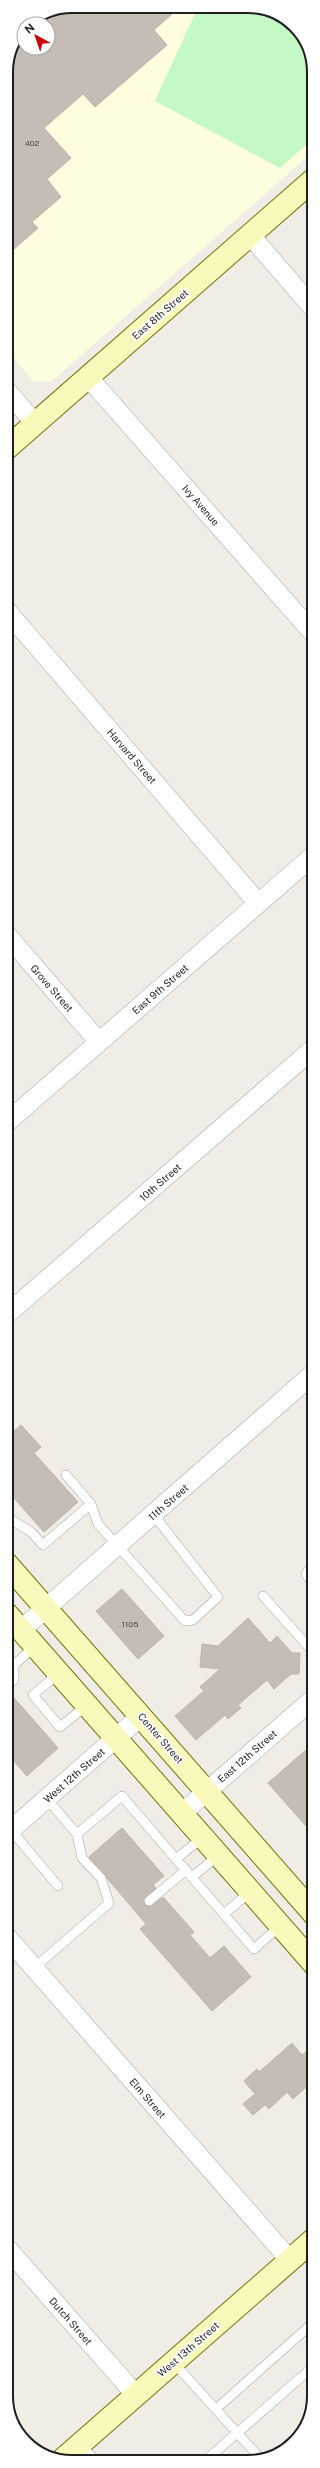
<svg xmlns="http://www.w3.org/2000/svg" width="320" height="2468" font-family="'Public Sans',sans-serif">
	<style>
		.education { fill: #fefde0 }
		.park { fill: #c4f9c6 }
		.building { fill: #c4bcb5; stroke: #c1b2a8 }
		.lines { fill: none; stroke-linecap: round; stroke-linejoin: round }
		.lane-casing { stroke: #a6a6a6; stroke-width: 10 }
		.street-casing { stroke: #a6a6a6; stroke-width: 20 }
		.secondary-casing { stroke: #6e7607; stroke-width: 24 }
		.lane { stroke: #fff; stroke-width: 9 }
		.street { stroke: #fff; stroke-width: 19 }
		.secondary { stroke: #f8f9bb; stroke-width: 22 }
		.labels { text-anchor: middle; stroke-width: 3.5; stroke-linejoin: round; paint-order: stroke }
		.number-label { font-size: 8px; fill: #484644 }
		.street-label { font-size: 10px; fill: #1f1f1f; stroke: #fff }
		.rim { fill: none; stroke: #1f1f1f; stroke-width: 2 }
	</style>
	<rect width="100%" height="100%" fill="#f0ece6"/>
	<path class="education" d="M72,6L265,8L298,29L314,67V151L52,381L34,382L6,349V72L11,46L48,48V24H28Z"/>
	<path class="park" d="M198,7L265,8L298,29L314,67V138L280,168L155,101Z"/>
	<path class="building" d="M72,6L180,7L154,30L167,45L95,107L83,94L44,128L71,158L47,179L61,197L32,222L38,228L6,256V72L11,46L24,27V48H48V24H28Z
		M21,1425L41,1447L34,1453L78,1502L44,1532L6,1489V1438Z
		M122,1589L164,1636L138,1659L96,1611Z
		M248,1618L270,1643L277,1636L292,1653H300L299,1674H291L274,1689L267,1680L238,1705L241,1708L228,1719L225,1715L196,1740L175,1716L204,1691L200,1687L220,1669L200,1667L202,1644L218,1646Z
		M8,1691L58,1748L27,1776L6,1752V1692Z
		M314,1743V1835L268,1783Z
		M122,1828L164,1876L153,1885L156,1888L144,1899L145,1905L150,1907L163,1897L194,1932L190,1935L210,1958L224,1946L251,1977L212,2011L140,1929L146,1924L89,1857Z
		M292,2043L302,2055L314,2045V2080L293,2099L287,2092L269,2109L265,2105L253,2115L243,2104L255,2094L244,2081L257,2069L259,2072Z"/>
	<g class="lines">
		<defs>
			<path id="lane" d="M66,1475L91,1504L98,1524L185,1621L193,1620L218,1597L153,1514
				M6,1517L30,1531L43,1545L91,1504
				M314,1563L306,1574L314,1586
				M263,1596L314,1653
				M6,1656L14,1665L35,1646
				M59,1673L33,1695L60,1727L87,1705
				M6,1686L14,1680V1665
				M46,1798L77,1834L122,1796L176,1859L202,1838
				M11,1830L58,1886
				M176,1859L254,1949L280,1926
				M192,1877L218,1856
				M149,1901L186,1870
				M224,1914L250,1892
				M34,1968L109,1903L101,1878L82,1858L77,1834
				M173,2362L260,2458
				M216,2409L314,2322
				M80,2444L95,2460
				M205,2461L314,2366"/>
			<path id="street" d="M250,235L314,309
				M88,377L314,634
				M6,390L35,423
				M6,610L258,903
				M6,934L99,1042
				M6,1123L314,855
				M6,1315L314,1048
				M21,1630L314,1373
				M181,1814L314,1698
				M6,1834L141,1716
				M6,1936L290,2260
				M6,2247L136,2395"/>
			<path id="secondary" d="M6,449L314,179
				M6,1563L314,1914
				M6,1613L314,1964
				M62,2460L314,2239"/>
		</defs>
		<use href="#lane" class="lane-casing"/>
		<use href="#street" class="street-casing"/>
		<use href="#secondary" class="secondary-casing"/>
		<use href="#lane" class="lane"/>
		<use href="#street" class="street"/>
		<use href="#secondary" class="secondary"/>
	</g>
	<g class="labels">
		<g class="number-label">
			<text x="32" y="146">402</text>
			<text x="130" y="1627">1105</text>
		</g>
		<g class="street-label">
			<text transform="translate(160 314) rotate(-41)" y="4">East 8th Street</text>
			<text transform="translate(201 505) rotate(49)" y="4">Ivy Avenue</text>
			<text transform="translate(132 756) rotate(49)" y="4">Harvard Street</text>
			<text transform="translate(52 988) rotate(49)" y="4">Grove Street</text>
			<text transform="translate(160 989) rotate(-41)" y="4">East 9th Street</text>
			<text transform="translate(160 1182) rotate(-41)" y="4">10th Street</text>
			<text transform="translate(168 1502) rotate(-41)" y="4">11th Street</text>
			<text transform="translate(161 1738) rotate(49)" y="4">Center Street</text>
			<text transform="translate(247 1756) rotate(-41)" y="4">East 12th Street</text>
			<text transform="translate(74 1775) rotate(-41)" y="4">West 12th Street</text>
			<text transform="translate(148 2098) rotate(49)" y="4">Elm Street</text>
			<text transform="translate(71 2321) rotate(49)" y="4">Dutch Street</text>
			<text transform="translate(188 2349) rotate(-41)" y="4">West 13th Street</text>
		</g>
	</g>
	<path d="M0 0H320V2468H0ZM72 13H248A59 59 0 0 1 307 72V2396A59 59 0 0 1 248 2455H72A59 59 0 0 1 13 2396V72A59 59 0 0 1 72 13Z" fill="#fff" fill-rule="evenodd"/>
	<path class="rim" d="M72 13H248A59 59 0 0 1 307 72V2396A59 59 0 0 1 248 2455H72A59 59 0 0 1 13 2396V72A59 59 0 0 1 72 13Z"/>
	<g transform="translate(36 36) rotate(320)"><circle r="19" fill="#ffffff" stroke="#a5a5a5"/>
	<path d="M0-3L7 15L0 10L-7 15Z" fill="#cb030b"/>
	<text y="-6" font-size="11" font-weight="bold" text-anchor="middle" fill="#1f1f1f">N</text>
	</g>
</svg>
